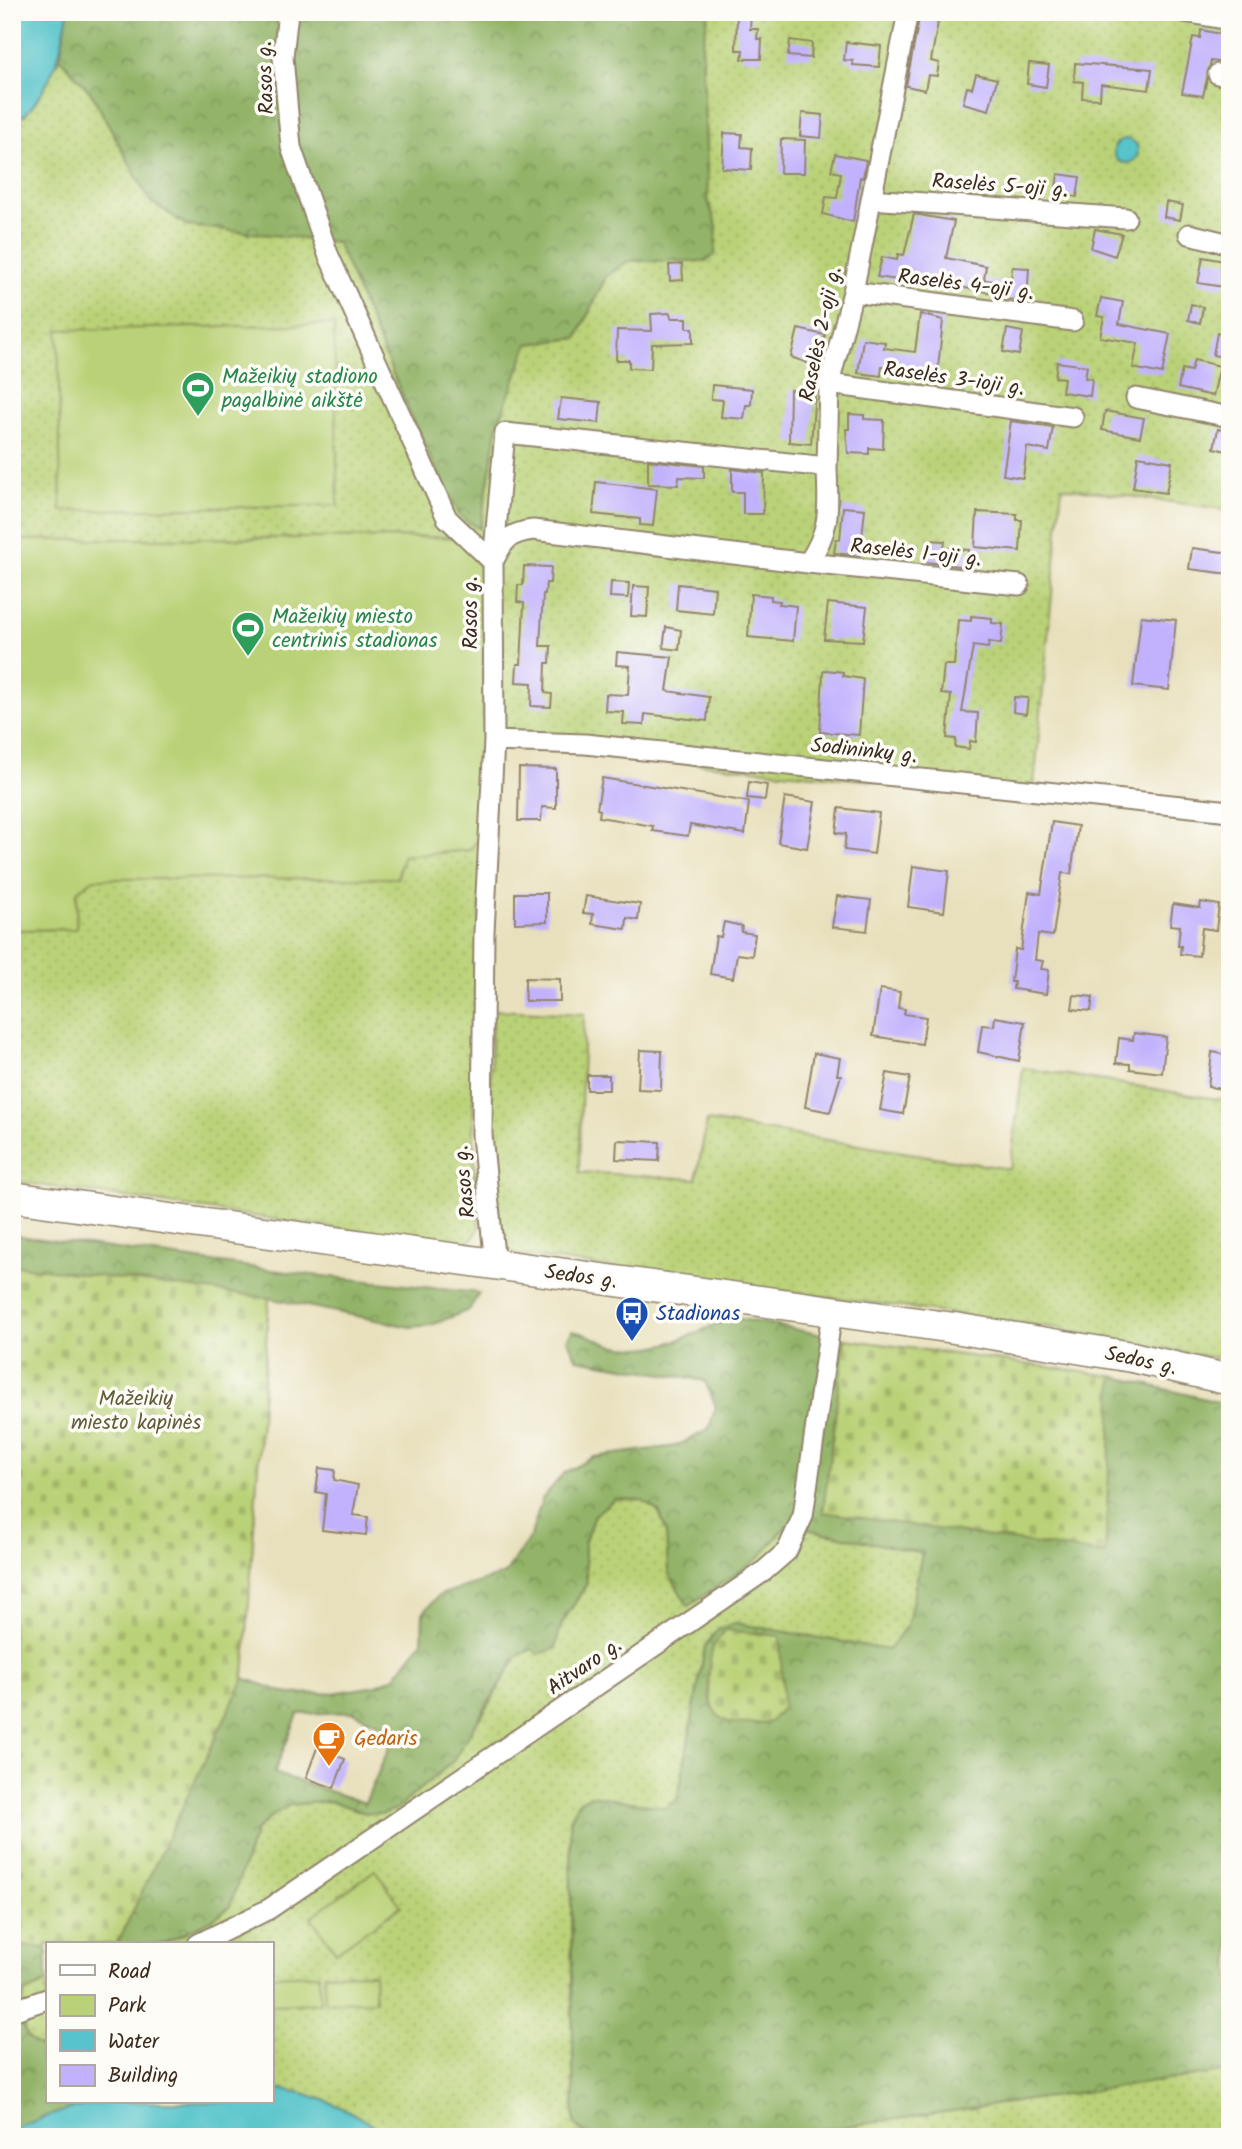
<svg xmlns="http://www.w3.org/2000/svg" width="1242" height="2149" font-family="Kalam,sans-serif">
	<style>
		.grass { fill: url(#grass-dots); stroke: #7a7e4a; stroke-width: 2 }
		.forest { fill: url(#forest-crowns); stroke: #676f43; stroke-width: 2; fill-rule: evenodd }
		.cemetery { fill: url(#cemetery-stones); stroke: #7a7e4a; stroke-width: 2 }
		.park { fill: #bad277; stroke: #7a7e4a; stroke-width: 2 }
		.water { fill: #56c4ca; stroke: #487774; stroke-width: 2 }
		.building { fill: #c2b2fd }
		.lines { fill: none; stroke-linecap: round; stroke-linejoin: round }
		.minor-casing { stroke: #92856d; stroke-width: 23 }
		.primary-casing { stroke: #92856d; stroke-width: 33 }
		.minor { stroke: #fff; stroke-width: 19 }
		.primary { stroke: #fff; stroke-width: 30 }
		.labels { text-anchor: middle; stroke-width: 7; stroke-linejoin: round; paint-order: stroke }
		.street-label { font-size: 21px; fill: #3b2a1e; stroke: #fdfcf7 }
		.leisure-label { font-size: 21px; fill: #27864d; stroke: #fdfcf7; text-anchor: start }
		.transit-label { font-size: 21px; fill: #164399; stroke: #fdfcf7; text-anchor: start }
		.park-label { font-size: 21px; fill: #615c39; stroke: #fdfcf7 }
		.food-label { font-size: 21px; fill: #c56008; stroke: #fdfcf7; text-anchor: start }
	</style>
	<defs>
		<pattern id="grass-dots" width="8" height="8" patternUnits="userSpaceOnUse" patternTransform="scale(1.75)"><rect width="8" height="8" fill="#bad277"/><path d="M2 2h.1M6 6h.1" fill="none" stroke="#a1b466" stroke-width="1.8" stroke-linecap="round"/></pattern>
		<pattern id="forest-crowns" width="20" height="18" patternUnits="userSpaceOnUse" patternTransform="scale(1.75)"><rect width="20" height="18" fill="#93b468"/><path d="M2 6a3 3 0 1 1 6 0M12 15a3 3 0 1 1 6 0" fill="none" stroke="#799355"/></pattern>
		<pattern id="cemetery-stones" width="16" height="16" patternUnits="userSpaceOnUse" patternTransform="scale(1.75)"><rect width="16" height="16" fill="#bad277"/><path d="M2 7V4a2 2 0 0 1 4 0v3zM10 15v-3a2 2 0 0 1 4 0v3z" fill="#a1b466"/></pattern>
	</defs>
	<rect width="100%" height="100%" fill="#fdfcf7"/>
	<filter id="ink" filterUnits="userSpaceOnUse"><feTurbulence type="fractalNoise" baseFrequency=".0143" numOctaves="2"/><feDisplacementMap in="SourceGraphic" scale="14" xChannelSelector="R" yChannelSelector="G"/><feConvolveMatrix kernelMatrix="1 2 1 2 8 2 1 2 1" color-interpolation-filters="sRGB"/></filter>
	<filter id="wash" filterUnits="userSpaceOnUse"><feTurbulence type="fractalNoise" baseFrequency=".00686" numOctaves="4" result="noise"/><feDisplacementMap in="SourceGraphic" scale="28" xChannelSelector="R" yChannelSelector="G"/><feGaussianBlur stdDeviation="1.57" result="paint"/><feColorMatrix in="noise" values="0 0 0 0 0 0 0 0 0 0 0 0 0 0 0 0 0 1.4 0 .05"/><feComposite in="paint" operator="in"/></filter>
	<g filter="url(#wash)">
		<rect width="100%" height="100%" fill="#e8e0bc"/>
		<path class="grass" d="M709,12H1230V510L1062,487L1033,797L485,742L461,537L12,540V116H24L60,58L92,94L150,201L188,226L337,242L419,435L480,529L498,424L528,344L577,338L606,276L629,260L707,261L717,227L708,200L702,46Z
			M483,835C478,966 466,1096 479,1227C474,1241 467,1245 452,1245L12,1181V930L76,929L77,891L94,878H397L403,856L469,850Z
			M492,1010L584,1014L579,1172L696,1179L707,1121L1010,1169L1023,1068L1230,1101V1361L1057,1328L518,1255L505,1246L499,1231L489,1143Z
			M615,1499C623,1499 636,1497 643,1500C671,1512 667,1547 668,1572L759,1558L787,1525L922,1553L908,1624L888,1650L735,1623L718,1629L705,1647L678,1799L666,1808L591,1795L578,1802L570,1821L574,2123L587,2137H387C355,2110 313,2091 271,2088V1944H162L212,1920L243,1866L256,1830L274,1814L290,1805L331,1801L366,1813L481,1718L517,1656L532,1649H555L561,1625L587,1584L584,1544L594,1515Z
			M47,1982V2049C18,2042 21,2017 24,1993Z
			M1230,2071V2137H772Z"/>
		<path class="forest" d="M68,12H709L702,46L708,200L717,227L715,254L707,261H629L606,276L577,338L528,344L498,424L480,529L461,517L419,435L337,242L188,226L150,201L92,94L60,58Z
			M12,1235L295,1273L479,1293L469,1310L431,1325L410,1327L268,1298L12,1265Z
			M731,1317L845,1339L823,1512L1105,1553L1113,1376L1230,1405V2071L772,2137H587L574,2123L570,1821L578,1802L591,1795L666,1808L678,1799L705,1647L718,1629L735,1623L888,1650L908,1624L922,1553L787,1525L759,1558L688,1606L668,1572L666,1532L660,1513L642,1500L615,1499L594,1515L584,1544L587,1583L561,1625L555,1649L539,1654L532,1649L517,1656L453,1761L397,1809L382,1814L366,1813L331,1801L290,1805L274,1814L256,1830L230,1906L212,1920L162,1944H117L244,1678L289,1694L333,1693L375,1686L395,1677L422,1641L423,1613L439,1595L505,1574L531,1535L542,1499L564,1473L594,1457L676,1446L708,1430L716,1407L705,1381L577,1359L567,1339L572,1331C587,1333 598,1341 612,1345C656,1356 692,1335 731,1317ZM354,1712L396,1732L365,1803L274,1773L298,1714Z
			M12,1945L47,1948V1982L24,1993C21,2017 18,2042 47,2049V2102H102L66,2110L12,2129Z"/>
		<path class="cemetery" d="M12,1265L269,1298L244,1678L117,1944H47V1948L12,1945Z
			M845,1339L1113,1376L1105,1554L823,1512Z
			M726,1630L780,1636L783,1707L770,1722C755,1723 733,1727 721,1718C704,1706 708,1665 713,1648C715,1642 722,1635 726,1630Z"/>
		<path class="park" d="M334,324L338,505L61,511L58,330Z
			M461,537L483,573V835L469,850L403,856L397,878L94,879L77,891L76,929L12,930V540Z
			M375,1870L401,1906L336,1952L311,1917Z
			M374,1973L375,2001L325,2002L324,1974Z
			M319,1974L320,2003L271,2005V1976Z"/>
		<path class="water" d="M12,12H68C61,54 53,83 24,116H12Z
			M1114 151a12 12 0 1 1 24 0a12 12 0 1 1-24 0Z
			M271,2088C313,2091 355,2110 387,2137H12V2129L66,2110L102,2102H271Z"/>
		<g id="blocks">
			<path class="building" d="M737,12H751L750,29H758L757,39H762L761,59H742L743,50H736Z
				M919,19L938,22L931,61L939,63L937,76L928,75L925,90L906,86Z
				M1201,30L1230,36L1226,63L1211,61L1203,96L1182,93L1193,37L1200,38Z
				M790,40L812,43L811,58L788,56Z
				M846,42L881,46L879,67L853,65V61L844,60Z
				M1029,63L1049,65L1046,87L1027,84Z
				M1075,63L1152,69L1149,90L1101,84L1100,99L1082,98L1083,82L1074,81Z
				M976,74L997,79L989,110L963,103L967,87L972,88Z
				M802,113L823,115L821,138L800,136Z
				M724,133L742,134L741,147L752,148L751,170L722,168Z
				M781,139L805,140L804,173H780Z
				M835,154L866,160L863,178L860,177L853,222L823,214L826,197L837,198L841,173L831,171Z
				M1058,174L1080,177L1077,197L1055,194Z
				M1166,202L1183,205L1180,220L1164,217Z
				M914,214L954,221L946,258L986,266L984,280L1011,283L1012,267L1029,268L1027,301L1003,299V295L959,287L960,283L906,273L904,281L877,277L882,257L897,260L898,254L904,255Z
				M1095,229L1122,234L1115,256L1091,248Z
				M1203,257L1229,262L1224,287L1198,283Z
				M682,264L683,280L670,281L669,265Z
				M1101,298L1123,302L1119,324L1170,334L1162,374L1133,368L1138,343L1100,337L1104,317L1097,316Z
				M1191,304L1203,307L1200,323L1188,320Z
				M670,313L671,318H687V328H693V343L652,344L651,369L629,368V360H616L617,330L652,331L651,314Z
				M920,314L943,320L937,378L909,374V369L882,366L881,376L858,373L863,339L885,342L884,348L915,352Z
				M798,329L825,335L818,367L791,357Z
				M1007,329L1023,332L1019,355L1003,352Z
				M1217,333L1230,335V359L1213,355Z
				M1194,360L1220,366L1213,396L1178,388L1182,369L1191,371Z
				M1057,362L1087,366L1085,378L1092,379L1090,396L1062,392L1064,378L1055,377Z
				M712,385L752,389L751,405H746L744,419L721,417L723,400L711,399Z
				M790,390L815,392L811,444L789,442Z
				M561,398L601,402L599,423L558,419Z
				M1105,411L1144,418L1140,437L1102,430Z
				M849,414L864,415V419L884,420L883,449L869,448V454L848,453L846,429H849Z
				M1011,421L1053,427L1049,451L1027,447L1023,478L1003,475Z
				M1218,429L1230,431V452L1214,448Z
				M1138,456L1172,462L1166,493L1133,488Z
				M648,460L704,466V478L679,477L678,485L648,484Z
				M732,469L764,473L763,514H743V492H732Z
				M596,482L657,489L653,526L640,525V519L593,514Z
				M843,507L865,509L860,556L834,553L836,539H840Z
				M977,512L1017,514V520H1022L1020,551L975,547Z
				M928,540L945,541L944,548L969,550L967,567L926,562Z
				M1192,548L1230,553V574L1189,569Z
				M524,566L551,567L550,583H546L545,594H543L540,646H551L550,663H546L545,693L552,694L551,707L531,706L532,683L516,682L517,664H521L524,603L517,602L518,585H523Z
				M611,582L629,583L628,598L610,597Z
				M678,584L715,588L713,614L676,610Z
				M633,586L649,587L647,617L631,616Z
				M751,594L771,596V600L780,601L779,604L796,606L793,641L748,637Z
				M828,603L867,607L863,641L824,639Z
				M971,616L992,618V623L1003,624L1001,644L989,642L988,648L973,646L962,712L978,713L976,742L970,741L969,749L955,747L956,739L947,738L951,695L941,694L944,665H954L958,620L971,621Z
				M1141,616L1176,620L1169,690L1133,686Z
				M666,627L681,630L679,650L663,648Z
				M617,652L672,657L667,691L709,697L707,721L645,714L644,725L623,724L624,712L605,711L606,694L628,695L630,666L616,665Z
				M826,670L843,672V676L863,679L859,735L820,732L823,672Z
				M1014,697L1028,698L1026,714L1013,712Z
				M519,768L556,769V808L542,807L541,821H518Z
				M602,778L749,802L745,834L690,825L688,836L652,831L653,826L599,817L600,810L597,809Z
				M749,782L767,785L765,800L747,798Z
				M785,797L815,802L807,848L778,843Z
				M839,808L879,813L874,854L844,850L846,834L836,833Z
				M1052,822L1078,826L1071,874L1062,873L1053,936L1038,934L1035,960L1043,961L1041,969L1049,970L1046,994L1013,989L1014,982H1011L1015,949L1021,950L1029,892L1041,894Z
				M913,866L949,871L944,912L908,907Z
				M515,893H547V922L515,923Z
				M586,896L640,904L638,920L627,918L626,929L592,924L593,914L583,913Z
				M837,896L871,900L867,931L832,927Z
				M1201,902L1219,905L1216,930L1202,928L1199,956L1180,954L1181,946H1178L1180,926L1170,925L1173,904L1200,908Z
				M724,922L742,926L741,932L755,934L752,956L737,954L733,978L710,974L716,936L721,937Z
				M525,978L560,979V1001H525Z
				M880,989L900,992L898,1008L905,1009L904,1014L926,1017L922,1044L873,1036Z
				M1074,995L1093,997L1091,1011L1072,1009Z
				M995,1017L1025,1022L1019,1061L978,1052L982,1025L994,1026Z
				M1134,1033L1166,1037L1162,1073L1130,1069V1064L1116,1063L1119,1038L1133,1040Z
				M640,1050L662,1051L661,1090L638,1089Z
				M1212,1052L1230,1055V1090L1208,1087Z
				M814,1053L840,1058L837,1075H841L830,1112L805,1107Z
				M887,1073L910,1077L903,1114L880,1110Z
				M587,1075H609V1090H587Z
				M617,1140L660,1142L659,1161L616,1159Z
				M319,1468L335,1470L334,1480L358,1485L353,1515L368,1517L366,1535L322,1530L326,1494L316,1492Z
				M317,1748L345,1759L334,1788L306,1778Z"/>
		</g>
	</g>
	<g filter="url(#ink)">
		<use href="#blocks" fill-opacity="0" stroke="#92856d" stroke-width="2"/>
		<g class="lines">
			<defs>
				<path id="minor" d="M288,12L283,57L291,147L328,254L447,518L493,562L494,741L484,932L482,1135L495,1265
					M1184,12L1230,20
					M1218,74L1230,77
					M871,199L1126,218
					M1189,234L1230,244
					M853,292L1073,321
					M829,384L1073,417
					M1136,398L1230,417
					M495,558C505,538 511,533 533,530L808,563C832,527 828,509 827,467
					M493,562L505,433L827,467L829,384L853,292L908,12
					M808,563L1019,585
					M494,741L585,744L1230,811
					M198,1944L269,1909L763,1572L787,1551L803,1516L832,1312
					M12,2011L47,1999"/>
				<path id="primary" d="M12,1197L954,1328L1132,1357L1230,1380"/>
			</defs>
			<use href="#minor" class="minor-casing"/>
			<use href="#primary" class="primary-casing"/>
			<use href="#minor" class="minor"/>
			<use href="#primary" class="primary"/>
		</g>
	</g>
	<defs>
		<symbol id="stadium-pin" viewBox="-11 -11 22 30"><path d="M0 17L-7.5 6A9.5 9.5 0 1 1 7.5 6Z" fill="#2e9e5b" stroke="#fdfcf7"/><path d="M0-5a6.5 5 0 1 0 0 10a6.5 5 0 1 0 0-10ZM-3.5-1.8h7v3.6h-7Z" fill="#fff"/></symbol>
		<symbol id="bus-pin" viewBox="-11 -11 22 30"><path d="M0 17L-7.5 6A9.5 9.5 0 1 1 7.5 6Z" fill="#1a4fb4" stroke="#fdfcf7"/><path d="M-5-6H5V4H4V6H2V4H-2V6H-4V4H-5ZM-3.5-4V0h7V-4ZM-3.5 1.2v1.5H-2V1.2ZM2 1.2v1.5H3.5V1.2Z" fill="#fff"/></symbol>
		<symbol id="cafe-pin" viewBox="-11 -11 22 30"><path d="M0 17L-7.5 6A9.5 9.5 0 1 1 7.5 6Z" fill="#e8710a" stroke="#fdfcf7"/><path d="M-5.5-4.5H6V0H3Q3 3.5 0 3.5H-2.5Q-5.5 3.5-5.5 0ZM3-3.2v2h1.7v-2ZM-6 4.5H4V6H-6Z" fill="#fff"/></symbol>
	</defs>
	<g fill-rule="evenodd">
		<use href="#stadium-pin" x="179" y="369" width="38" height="52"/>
		<use href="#stadium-pin" x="229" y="609" width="38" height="52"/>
		<use href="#bus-pin" x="613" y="1294" width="38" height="52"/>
		<use href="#cafe-pin" x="310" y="1719" width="38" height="52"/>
	</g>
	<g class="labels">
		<g class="street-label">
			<text transform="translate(265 78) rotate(-92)" y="7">Rasos g.</text>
			<text transform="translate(1000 185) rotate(4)" y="7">Raselės 5-oji g.</text>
			<text transform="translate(966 284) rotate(7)" y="7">Raselės 4-oji g.</text>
			<text transform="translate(820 334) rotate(-78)" y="7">Raselės 2-oji g.</text>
			<text transform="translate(954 378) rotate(8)" y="7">Raselės 3-ioji g.</text>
			<text transform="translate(916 552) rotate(6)" y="7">Raselės 1-oji g.</text>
			<text transform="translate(470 613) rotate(-90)" y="7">Rasos g.</text>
			<text transform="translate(864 750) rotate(6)" y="7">Sodininkų g.</text>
			<text transform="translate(464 1182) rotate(-96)" y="7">Rasos g.</text>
			<text transform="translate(581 1276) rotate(8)" y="7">Sedos g.</text>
			<text transform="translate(1141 1360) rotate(12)" y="7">Sedos g.</text>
			<text transform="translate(584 1666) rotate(-34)" y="7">Aitvaro g.</text>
		</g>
		<g class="leisure-label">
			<text x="222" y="383">Mažeikių stadiono<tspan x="222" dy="24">pagalbinė aikštė</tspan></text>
			<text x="272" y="623">Mažeikių miesto<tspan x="272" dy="24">centrinis stadionas</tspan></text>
		</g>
		<g class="transit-label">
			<text x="656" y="1320">Stadionas</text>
		</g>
		<g class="park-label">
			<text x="136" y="1405">Mažeikių<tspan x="136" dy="24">miesto kapinės</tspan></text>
		</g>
		<g class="food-label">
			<text x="354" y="1745">Gedaris</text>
		</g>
	</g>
	<rect width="1242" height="2149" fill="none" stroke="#fdfcf7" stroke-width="42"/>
	<rect x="46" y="1942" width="228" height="161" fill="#fdfcf7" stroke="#afa8a0" stroke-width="2"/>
	<rect x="60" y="1965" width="35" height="10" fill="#ffffff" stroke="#afa8a0" stroke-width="2"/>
	<text x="108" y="1978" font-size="21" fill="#3b2a1e">Road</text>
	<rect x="60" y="1995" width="35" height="21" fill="#bad277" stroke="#afa8a0" stroke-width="2"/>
	<text x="108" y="2012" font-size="21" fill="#3b2a1e">Park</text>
	<rect x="60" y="2030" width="35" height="21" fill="#56c4ca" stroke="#afa8a0" stroke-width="2"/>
	<text x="108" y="2048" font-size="21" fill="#3b2a1e">Water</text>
	<rect x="60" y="2065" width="35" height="21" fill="#c2b2fd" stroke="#afa8a0" stroke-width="2"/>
	<text x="108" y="2082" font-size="21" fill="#3b2a1e">Building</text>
</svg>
